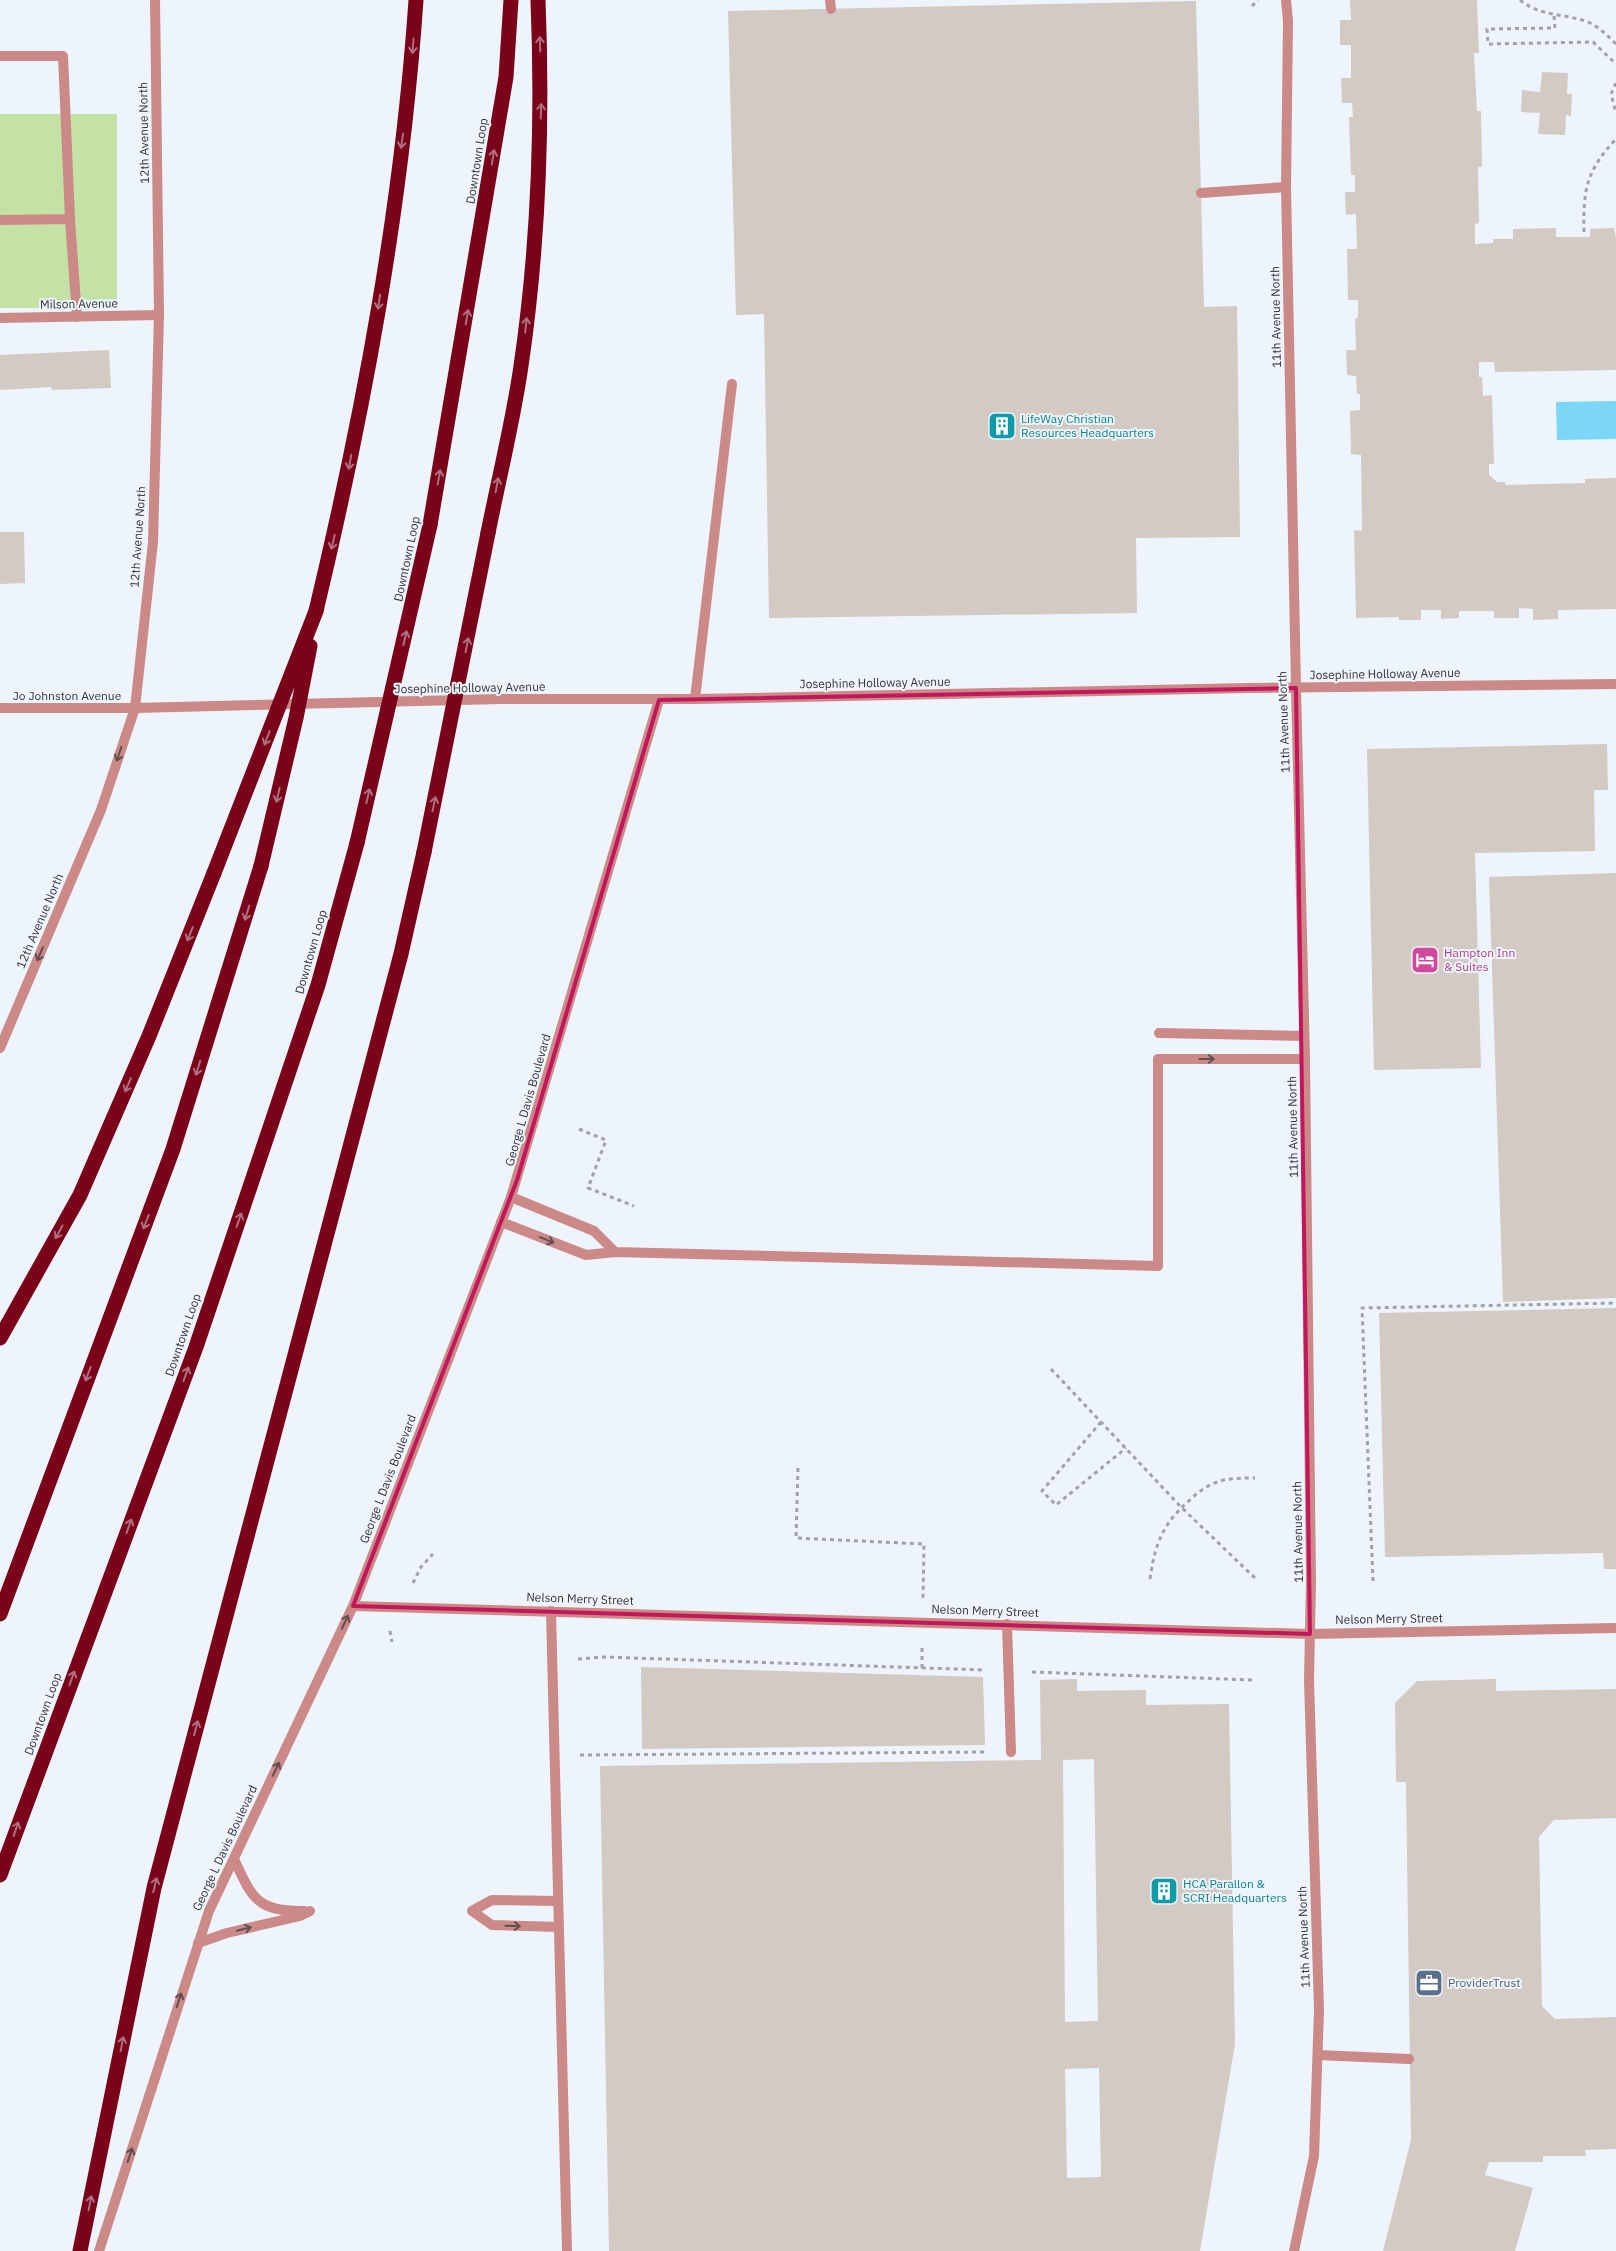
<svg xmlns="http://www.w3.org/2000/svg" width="1616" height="2251" font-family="'IBM Plex Sans',sans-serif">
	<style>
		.green { fill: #c4e2a6 }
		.water { fill: #7cd6f6 }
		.building { fill: #d3cac4; fill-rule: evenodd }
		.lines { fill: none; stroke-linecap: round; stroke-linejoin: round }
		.path { stroke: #9ea3a9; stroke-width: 3; stroke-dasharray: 4 4; stroke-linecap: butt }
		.service { stroke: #cb8987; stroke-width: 10 }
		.minor { stroke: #cb8987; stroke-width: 10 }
		.tertiary { stroke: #cb8987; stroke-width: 10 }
		.motorway { stroke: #7a031a; stroke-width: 15 }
		.motorway-bridge { stroke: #7a031a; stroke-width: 15 }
		.oneway { stroke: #ae6f80 }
		.oneway2 { stroke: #614f50 }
		.marked { fill: none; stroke: #c2185b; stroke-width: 4; stroke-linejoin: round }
		.labels { text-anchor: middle; stroke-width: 4; stroke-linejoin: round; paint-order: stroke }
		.street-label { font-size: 12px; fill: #333639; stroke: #edf4fc }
		.culture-label { font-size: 12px; fill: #0d838f; stroke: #edf4fc; text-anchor: start }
		.hotel-label { font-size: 12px; fill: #b23c85; stroke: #edf4fc; text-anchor: start }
		.service-label { font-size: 12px; fill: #4e5e75; stroke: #edf4fc; text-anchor: start }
	</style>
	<rect width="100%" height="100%" fill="#edf4fc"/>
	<path class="green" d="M0,114H117V308H0Z"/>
	<path class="water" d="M1616,401V439L1557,440L1556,402Z"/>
	<path class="building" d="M1350,0H1477L1479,53H1474L1477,111H1481L1482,167H1478L1479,223L1475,224V244L1493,243V239H1513V229L1556,228V237H1590V229L1614,228L1616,238V370L1495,372L1494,362H1479V377H1482L1483,396L1492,395L1494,464H1489V475L1497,482H1505L1506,485L1585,483V479L1616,478V609L1558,610V619L1533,620V609L1519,608V618H1494V611H1459V618L1441,619V610H1421V620H1399V617L1356,618L1354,530L1362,531L1361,455L1351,454L1350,411L1360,410V394H1357L1356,376L1347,375L1346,350H1356L1355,318H1358V300H1348L1347,249H1357L1356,214L1346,215L1345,192H1355V175H1351L1349,117H1353L1352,103H1342L1341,78H1351V45H1340V20H1351Z
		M1196,1L1204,307L1237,306L1240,537L1136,538L1137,613L769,618L764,314L736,315L728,11Z
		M1542,72L1568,73L1567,94H1572L1571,116L1566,115L1565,135L1538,134L1540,113L1521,112L1522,90L1540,92Z
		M109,350L111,388L52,390L51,387L0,390V355Z
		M0,532H24L25,583L0,584Z
		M1607,744L1608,790H1594L1595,851L1475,853L1481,1068L1374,1070L1367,749Z
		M1616,873V1298L1503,1302L1489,877Z
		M1616,1308V1569H1604L1603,1553L1385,1557L1379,1313Z
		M641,1667L983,1677L985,1745L642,1749Z
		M1077,1679V1691L1146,1690V1705L1229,1704L1235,2044L1200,2251H609L600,1766L1041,1760L1040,1680ZM1094,1759L1098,2021L1065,2022L1063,1760ZM1099,2068L1101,2177L1067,2178L1065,2069Z
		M1496,1679V1691L1616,1689V1818L1554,1820L1539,1837L1542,2006L1555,2019L1616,2017V2149L1585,2150L1586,2156H1543V2162H1489L1485,2175L1533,2188L1515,2251H1383L1411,2140L1406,1782H1396L1395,1703L1417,1681Z"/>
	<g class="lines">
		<path class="path" d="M1520,0C1541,17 1564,13 1588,22C1599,27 1607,35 1616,44
			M1252,6L1258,0
			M1554,16L1555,28L1487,29L1488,44L1593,42L1616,64
			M1616,83L1611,94L1616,113
			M1584,232C1583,190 1586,171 1616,139
			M579,1129L606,1140L588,1188L634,1206
			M1051,1369L1181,1507L1257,1580
			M1101,1422L1042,1491L1056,1505L1126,1448
			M798,1468L796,1538L924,1544L923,1598
			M1150,1579C1155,1543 1163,1523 1191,1499C1200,1490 1211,1483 1224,1480C1234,1478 1244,1478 1255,1478
			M1373,1581L1362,1308L1616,1303
			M413,1583L421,1567L433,1554
			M390,1631L392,1642
			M578,1659L605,1657L984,1670
			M922,1668V1647
			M1032,1672L1253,1680
			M580,1755L986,1752"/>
		<path class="service" d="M830,0L831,9
			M0,56H63L70,219L0,220
			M1201,193L1286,187
			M70,219L77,317
			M695,699L732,384
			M1159,1033L1304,1036
			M511,1197L594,1231L615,1252
			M501,1222L586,1255L615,1252L1158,1266V1059H1305
			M551,1611L567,2251
			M1007,1624L1011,1752
			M234,1859C252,1898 257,1912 304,1911
			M558,1901L492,1900L472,1911L492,1925L559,1927
			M198,1943L227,1933L300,1916L310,1911
			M1318,2055L1409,2059"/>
		<path class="minor" d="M1286,0L1288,21L1286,187L1296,688
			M0,318L159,315
			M0,1048L101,810L135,708
			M353,1606L1310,1634L1616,1628
			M99,2251L209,1911L353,1606L511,1197L659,700"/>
		<path class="tertiary" d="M0,708H135L500,699H695L1249,688L1616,684
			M135,708L153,542L159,315L155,0
			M1294,2251L1314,2156L1319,2010L1309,1680L1311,1581L1305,1059L1296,688"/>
		<path class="motorway" d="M430,525L506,77L511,0
			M488,533C499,477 513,422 521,366C539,243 543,124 538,0
			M316,611C364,410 402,206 416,0
			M0,1338L80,1195L149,1036L214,873
			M0,1614L173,1149L261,866
			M0,1875L196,1347L318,985L357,843
			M80,2251L154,1888L401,954L424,852"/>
		<path class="motorway-bridge" d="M357,843L430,525
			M424,852L488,533
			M261,866L296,718L310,646
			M214,873L316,611"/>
	</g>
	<defs><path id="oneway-shaft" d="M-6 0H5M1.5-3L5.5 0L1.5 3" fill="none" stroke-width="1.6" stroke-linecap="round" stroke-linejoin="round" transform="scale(1.25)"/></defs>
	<g class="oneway">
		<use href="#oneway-shaft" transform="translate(540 44) rotate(-92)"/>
		<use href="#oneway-shaft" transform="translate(413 46) rotate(94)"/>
		<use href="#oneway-shaft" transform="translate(541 111) rotate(-88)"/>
		<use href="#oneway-shaft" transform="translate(402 141) rotate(98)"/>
		<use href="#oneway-shaft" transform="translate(493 157) rotate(-81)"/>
		<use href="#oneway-shaft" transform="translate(379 302) rotate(98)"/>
		<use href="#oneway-shaft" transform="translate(467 317) rotate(-80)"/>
		<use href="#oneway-shaft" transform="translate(526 325) rotate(-84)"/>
		<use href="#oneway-shaft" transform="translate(350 462) rotate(100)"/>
		<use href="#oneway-shaft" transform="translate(439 477) rotate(-80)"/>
		<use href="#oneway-shaft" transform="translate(497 485) rotate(-79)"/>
		<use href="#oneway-shaft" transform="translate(333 542) rotate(103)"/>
		<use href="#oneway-shaft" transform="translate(405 638) rotate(-77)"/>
		<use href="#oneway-shaft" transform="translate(467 645) rotate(-79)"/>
		<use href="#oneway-shaft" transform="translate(267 738) rotate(111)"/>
		<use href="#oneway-shaft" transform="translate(278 795) rotate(103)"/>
		<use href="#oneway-shaft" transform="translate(368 796) rotate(-77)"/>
		<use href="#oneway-shaft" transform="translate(434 804) rotate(-78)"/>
		<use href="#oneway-shaft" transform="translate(247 913) rotate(107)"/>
		<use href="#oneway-shaft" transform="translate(190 934) rotate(112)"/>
		<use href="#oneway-shaft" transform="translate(198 1068) rotate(107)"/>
		<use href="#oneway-shaft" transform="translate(128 1085) rotate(113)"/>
		<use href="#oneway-shaft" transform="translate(239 1220) rotate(-71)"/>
		<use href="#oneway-shaft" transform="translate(146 1222) rotate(111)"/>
		<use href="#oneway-shaft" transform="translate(59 1232) rotate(119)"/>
		<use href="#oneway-shaft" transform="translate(88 1374) rotate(111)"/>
		<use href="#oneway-shaft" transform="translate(186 1374) rotate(-70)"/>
		<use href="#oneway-shaft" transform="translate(129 1526) rotate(-70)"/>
		<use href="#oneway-shaft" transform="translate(72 1678) rotate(-70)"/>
		<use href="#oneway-shaft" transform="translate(196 1728) rotate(-75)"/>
		<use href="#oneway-shaft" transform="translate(16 1829) rotate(-71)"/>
		<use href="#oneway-shaft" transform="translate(155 1885) rotate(-76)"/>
		<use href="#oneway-shaft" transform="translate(122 2044) rotate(-79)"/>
		<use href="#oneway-shaft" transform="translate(90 2203) rotate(-79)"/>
	</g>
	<g class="oneway2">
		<use href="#oneway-shaft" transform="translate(119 754) rotate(108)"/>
		<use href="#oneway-shaft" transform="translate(40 954) rotate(113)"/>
		<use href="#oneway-shaft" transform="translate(1207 1059)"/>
		<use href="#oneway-shaft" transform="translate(547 1240) rotate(22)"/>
		<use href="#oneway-shaft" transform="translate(345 1622) rotate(-65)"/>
		<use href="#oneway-shaft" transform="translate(276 1769) rotate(-65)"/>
		<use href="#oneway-shaft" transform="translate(513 1926) rotate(2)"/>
		<use href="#oneway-shaft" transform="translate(244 1929) rotate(-14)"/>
		<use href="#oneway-shaft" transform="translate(179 2000) rotate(-72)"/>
		<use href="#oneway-shaft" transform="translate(130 2155) rotate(-72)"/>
	</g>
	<path class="marked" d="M1296,688L1310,1634L353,1606L517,1180L659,700Z"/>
	<defs>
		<symbol id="building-square" viewBox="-11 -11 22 22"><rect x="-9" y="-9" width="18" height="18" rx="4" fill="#0f9aa8" stroke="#edf4fc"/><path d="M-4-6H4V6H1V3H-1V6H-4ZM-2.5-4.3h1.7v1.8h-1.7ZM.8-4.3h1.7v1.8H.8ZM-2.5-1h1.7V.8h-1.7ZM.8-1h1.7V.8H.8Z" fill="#fff"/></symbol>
		<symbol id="hotel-square" viewBox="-11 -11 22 22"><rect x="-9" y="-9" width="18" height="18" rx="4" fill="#d1479c" stroke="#edf4fc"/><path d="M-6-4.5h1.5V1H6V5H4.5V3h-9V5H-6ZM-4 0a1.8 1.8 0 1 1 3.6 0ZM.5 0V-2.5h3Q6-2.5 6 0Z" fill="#fff"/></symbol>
		<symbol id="office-square" viewBox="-11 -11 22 22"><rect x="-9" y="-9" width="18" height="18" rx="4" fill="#5c6f8a" stroke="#edf4fc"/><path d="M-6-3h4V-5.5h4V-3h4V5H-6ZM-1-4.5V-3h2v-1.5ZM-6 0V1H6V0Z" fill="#fff"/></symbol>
	</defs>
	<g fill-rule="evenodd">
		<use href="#building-square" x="986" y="410" width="32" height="32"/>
		<use href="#hotel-square" x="1409" y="944" width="32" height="32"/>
		<use href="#building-square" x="1148" y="1875" width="32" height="32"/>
		<use href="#office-square" x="1413" y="1967" width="32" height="32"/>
	</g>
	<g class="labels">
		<g class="street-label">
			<text transform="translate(144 133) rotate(-91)" y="4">12th Avenue North</text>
			<text transform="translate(477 161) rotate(-81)" y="4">Downtown Loop</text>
			<text transform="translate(79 304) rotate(-1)" y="4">Milson Avenue</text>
			<text transform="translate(1276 317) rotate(-91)" y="4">11th Avenue North</text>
			<text transform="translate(138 537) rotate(-86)" y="4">12th Avenue North</text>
			<text transform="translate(407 559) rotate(-78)" y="4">Downtown Loop</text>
			<text transform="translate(1385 674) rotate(-1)" y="4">Josephine Holloway Avenue</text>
			<text transform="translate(875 683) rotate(-1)" y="4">Josephine Holloway Avenue</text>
			<text transform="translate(470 688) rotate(-1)" y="4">Josephine Holloway Avenue</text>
			<text x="67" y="700">Jo Johnston Avenue</text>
			<text transform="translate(1284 722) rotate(-92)" y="4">11th Avenue North</text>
			<text transform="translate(40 921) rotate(-67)" y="4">12th Avenue North</text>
			<text transform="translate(311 952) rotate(-74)" y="4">Downtown Loop</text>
			<text transform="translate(528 1100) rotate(-74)" y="4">George L Davis Boulevard</text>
			<text transform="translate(1293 1127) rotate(-91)" y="4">11th Avenue North</text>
			<text transform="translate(183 1335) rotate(-71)" y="4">Downtown Loop</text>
			<text transform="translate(388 1479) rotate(-69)" y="4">George L Davis Boulevard</text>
			<text transform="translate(1298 1532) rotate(-91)" y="4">11th Avenue North</text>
			<text transform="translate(580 1599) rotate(2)" y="4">Nelson Merry Street</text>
			<text transform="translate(985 1611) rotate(2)" y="4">Nelson Merry Street</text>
			<text transform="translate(1389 1619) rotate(-1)" y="4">Nelson Merry Street</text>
			<text transform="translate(43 1714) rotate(-70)" y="4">Downtown Loop</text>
			<text transform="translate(225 1848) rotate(-65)" y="4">George L Davis Boulevard</text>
			<text transform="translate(1304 1937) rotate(-92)" y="4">11th Avenue North</text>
		</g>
		<g class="culture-label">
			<text x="1021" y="423">LifeWay Christian<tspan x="1021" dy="14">Resources Headquarters</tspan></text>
			<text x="1183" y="1888">HCA Parallon &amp;<tspan x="1183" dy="14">SCRI Headquarters</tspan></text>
		</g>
		<g class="hotel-label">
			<text x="1444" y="957">Hampton Inn<tspan x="1444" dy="14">&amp; Suites</tspan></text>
		</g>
		<g class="service-label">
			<text x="1448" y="1987">ProviderTrust</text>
		</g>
	</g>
</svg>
